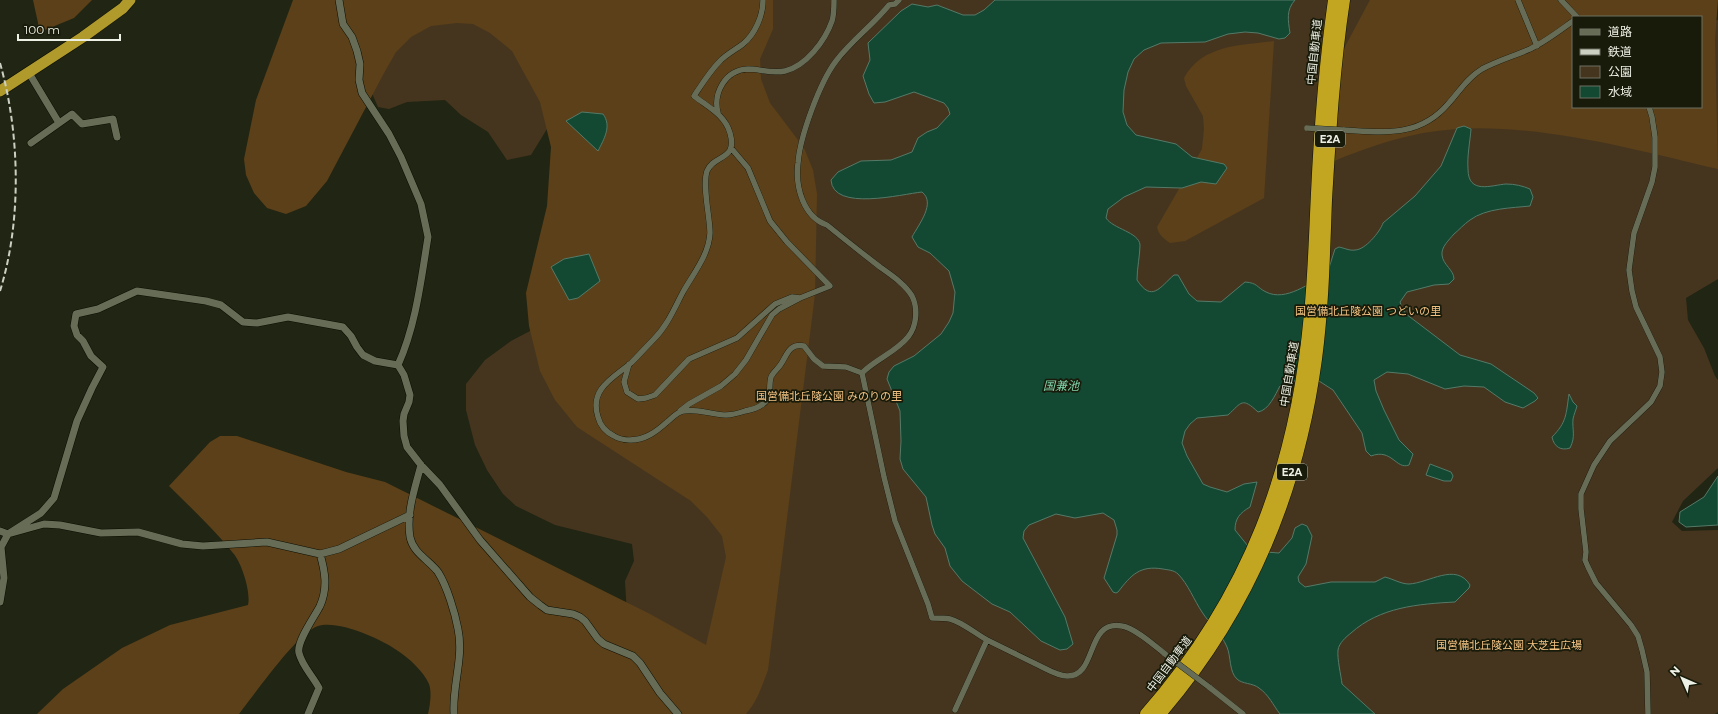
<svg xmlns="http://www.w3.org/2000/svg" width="1718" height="714" font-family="Montserrat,'Noto Sans JP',sans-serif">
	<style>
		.green { fill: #46351e }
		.forest { fill: #5c4019; fill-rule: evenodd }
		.water { fill: #134833; stroke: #547a68 }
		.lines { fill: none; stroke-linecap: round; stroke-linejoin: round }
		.pedestrian-casing { stroke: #0b0e01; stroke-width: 6 }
		.minor-casing { stroke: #0b0e01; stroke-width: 8 }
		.trunk-casing { stroke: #0b0e01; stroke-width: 12 }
		.motorway-casing { stroke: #0b0e01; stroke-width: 13 }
		.pedestrian { stroke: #676c57; stroke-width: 5.5 }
		.minor { stroke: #676c57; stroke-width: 7 }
		.trunk { stroke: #b09a2c; stroke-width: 11 }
		.motorway { stroke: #c2a521; stroke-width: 12 }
		.rail { stroke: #ccd0c3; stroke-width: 2; stroke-dasharray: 6 3; stroke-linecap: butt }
		.pedestrian-bridge-casing { stroke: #0b0e01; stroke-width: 6; stroke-linecap: butt }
		.pedestrian-bridge { stroke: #676c57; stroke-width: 5.5 }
		.labels { text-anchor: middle; stroke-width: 3.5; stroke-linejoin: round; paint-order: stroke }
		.shield { fill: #181b0a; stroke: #adb0a3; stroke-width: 1 }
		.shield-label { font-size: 10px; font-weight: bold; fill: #edf0e4 }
		.street-label { font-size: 11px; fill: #edf0e4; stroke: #181b0a }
		.park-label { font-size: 11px; fill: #f2c182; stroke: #181b0a }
		.water-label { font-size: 12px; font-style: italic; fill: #81d2ac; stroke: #181b0a }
	</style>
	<rect width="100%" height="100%" fill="#212513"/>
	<path class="green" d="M352,0H1633L1573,17V107H1701V22L1718,20V279L1686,298L1688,320L1704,348L1715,376L1718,380V468L1683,501L1672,522L1682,531L1718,530V712L1715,714H694L627,615L625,581L634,561L632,544L555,525L516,506L503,494L487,470L475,445L466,410V384L485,360L511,341L606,291L547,129L531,155L507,160L488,132L461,115L445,100L407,102L389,109L378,107L364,75Z"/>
	<path class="forest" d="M33,0H92L74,18L40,32Z
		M293,0H773V29L760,59L761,79L770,103L804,148L813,170L817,194L815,294L768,670C762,686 757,702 746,714H428C430,705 432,693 429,684C424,672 409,658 398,651C381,639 339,620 318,626C298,632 254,695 239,714H37L63,689L122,648L170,625L248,605C251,593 242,563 233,553C214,529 191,508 169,486L210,442L220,436H237L346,472L385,482L650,614L706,645L726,557L722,536L707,517L691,501L577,427L555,400L540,371L529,326L526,293L547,206L551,147L540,102L512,51L490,33L473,24L457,23L431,26L411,37L396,52L384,73L327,181L306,206L286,214L267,208L254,193L246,175L244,159L256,100Z
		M1370,0H1718L1715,40L1718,169C1628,148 1515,116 1423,133C1392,139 1363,149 1334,161L1340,56ZM1573,17H1701V107H1573Z
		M1274,41L1264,198L1185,241L1170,243C1163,238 1159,235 1157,227L1202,149L1204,129L1203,116L1186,86L1184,78C1203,44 1240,46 1274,41Z"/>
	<path class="water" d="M995,0H1295C1286,10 1288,20 1290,33L1285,38L1279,39L1258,33L1245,32L1228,34L1205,42L1161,43L1144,50L1134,59L1128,72L1124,90L1123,112L1127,125L1136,135L1176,144L1192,157L1224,164L1227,168L1216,184L1201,182L1182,188L1146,187L1124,197L1108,209L1106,218C1113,229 1139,232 1140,245C1140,255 1137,268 1137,280C1152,303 1160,287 1174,275H1178L1189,294L1197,301L1221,302L1245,282C1258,283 1256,287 1266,292C1286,302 1309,283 1327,274L1335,249L1339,247C1344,248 1350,251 1355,250C1365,250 1380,232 1383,223L1415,196L1441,166L1457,128L1464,126L1471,129C1470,142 1467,156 1468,169C1468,195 1492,185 1506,184C1515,184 1523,186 1530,189L1533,197L1530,206C1512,208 1486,208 1470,220C1464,224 1459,230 1454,234C1449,240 1441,247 1442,255C1443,265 1454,270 1454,279L1449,284L1434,285L1407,292L1400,302L1402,308L1406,314L1460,355L1491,364L1534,393L1538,398L1535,401L1523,408L1505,402L1484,387L1464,386L1445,389L1408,374L1387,372L1374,380L1376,391L1384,410L1399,440L1413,454L1409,465C1396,470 1392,448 1371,456L1366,451L1362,433L1333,390L1319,381H1291L1280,386C1275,395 1269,410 1258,412C1242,397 1242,402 1228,415L1197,418L1190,424L1185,431L1182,443L1187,456L1203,484L1210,487L1227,492L1244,484L1257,482L1250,507C1240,513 1235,518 1235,530L1252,551L1279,553L1292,538L1295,528L1302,524L1307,526L1312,536L1306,564L1298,577L1299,582L1305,587L1331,582H1375L1385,577C1393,579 1401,584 1409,584C1429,583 1456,562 1470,585L1469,588L1455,602C1418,604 1380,607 1351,633C1346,637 1339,643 1338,650C1337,659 1341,675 1342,684L1375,714H1280C1273,705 1269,695 1259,688C1253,683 1242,684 1237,679C1229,672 1231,656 1227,647C1220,631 1211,626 1202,612C1194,600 1188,584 1178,574C1174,570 1168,570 1163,569C1140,565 1131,575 1118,592L1116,593L1113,592L1104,578L1117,535V530L1114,520L1103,513L1075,518L1056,514L1029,525L1024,531L1023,538L1065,617L1073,644L1067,649L1060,650L1041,641L1010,612L992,604L962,581L950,566L945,548L935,534L932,525L926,497L903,469L900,459L901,441L900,411L887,379L889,372L894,366L914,356L941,334L949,322L953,313L955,292L949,271L930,253L918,247L912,237C919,224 936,203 922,192C902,194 833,212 831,180L838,172L861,161L891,160L912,152L918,138L927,132L937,128L950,114L948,108L944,103L914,92L885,102L874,103L869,94L863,76L870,60L868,43L901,11L912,4L928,7L937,5L963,15H975L984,10Z
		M582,112L603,114C612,126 604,139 598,151L566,121Z
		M589,254L600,281L578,298L569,300L551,267L564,259Z
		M1569,394L1573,402L1577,406C1576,410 1574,414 1573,419C1572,430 1576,436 1570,448C1561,451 1554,447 1552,437C1567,422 1566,414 1569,394Z
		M1430,464L1451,472L1453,476L1451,481H1444L1426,475Z
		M1718,476V525L1686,527L1679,522L1680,512L1704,497Z"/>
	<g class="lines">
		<defs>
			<path id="pedestrian" d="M763,0C763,16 755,34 743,44C735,50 727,54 720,61C710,71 702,84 694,96C708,107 725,115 730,133C738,161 714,154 707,171C702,186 710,217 710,233C709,255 693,274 683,292C674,309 667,326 654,339C646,347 639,355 631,363C613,378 589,389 598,417C600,425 606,432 614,436C619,439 624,440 630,440C645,440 656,432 667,422C672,418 677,412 683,411C697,408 712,415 726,415C732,415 739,413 745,411C751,410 758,408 763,404C773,397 768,387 771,377C773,372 778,369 781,364C787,355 789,343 804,346L814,359L823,366L846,367L862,373
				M1518,0L1537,46
				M1561,0L1577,17
				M718,113C713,93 725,70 748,69C760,69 772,74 785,71C806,66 825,41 832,21C834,15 834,7 834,0
				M1343,130C1383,132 1419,138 1448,104C1459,92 1467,78 1482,69C1497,61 1514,56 1530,49C1545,42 1559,31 1573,21
				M629,364L624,382L627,392L638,399L646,398L655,395L689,359L737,338L775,304L792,297L800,298L830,286L787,242L770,221L748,168L731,148
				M862,373L884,477L895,521L928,604L932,618C938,618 945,618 950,619C962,622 976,634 987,640C1003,648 1020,656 1036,664C1045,668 1057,676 1067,676C1098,677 1085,619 1122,626C1135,628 1155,646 1165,654
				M862,373C876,359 896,352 908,337C917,326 918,308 912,296C905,284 891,275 880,267C862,253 844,239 827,225C803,217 795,186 798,163C800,136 820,82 836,61C852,40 873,25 889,5L895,4L899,0
				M680,411L689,404L721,386L735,374L746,360L772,315L779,309L800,298
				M1209,687L1243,714
				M955,710L987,640
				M1648,714L1647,672L1642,650L1638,636L1631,625L1596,583L1588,567L1585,560L1586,552L1581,509V494L1594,465L1610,441L1651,402L1660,386L1662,372L1660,357L1636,307L1632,291L1629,270L1634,233L1652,182L1655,167V137L1652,117L1649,107"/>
			<path id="minor" d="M339,0L343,24L352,37L357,51L360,64L359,80L362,93L389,134L401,157L421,204L428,237C421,280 416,325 398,365
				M29,73L59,123
				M31,143L72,114L82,124L113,119L117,137
				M421,465C415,488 406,513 410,537C413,553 429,560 438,572C447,586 455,613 458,629C464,658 452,686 454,714
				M0,531L8,534L44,524L60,525L101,533L138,532L182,544L203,546L267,542L320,554L339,549L410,515
				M0,602L4,578L1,547L8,534L41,513L54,498L77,421L92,388L103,367L91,356L83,341L77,335L74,326L76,314L98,309L137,291L206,301L221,305L243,322L257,323L288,317L343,327L351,336L357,347L363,355L375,361L398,365L404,375L410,395L409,402L404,414L403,421L404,436L407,447L421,465L440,485L480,540L530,597L540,605L547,610L573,614L580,617L585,621L598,639L604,644L633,656L640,663L660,693L678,714
				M308,714L319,688C313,676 302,666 299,653C296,642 315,616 320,606C328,588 325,571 320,554"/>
			<path id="trunk" d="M0,91L83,37L123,8L130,0"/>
			<path id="motorway" d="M1146,714C1249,596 1296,469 1310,314C1314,274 1315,233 1317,193C1320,128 1325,64 1334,0
				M1160,714C1248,612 1298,493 1316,359C1323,306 1324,253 1326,200C1330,133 1334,66 1344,0"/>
		</defs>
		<use href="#pedestrian" class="pedestrian-casing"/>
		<use href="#minor" class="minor-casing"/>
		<use href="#trunk" class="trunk-casing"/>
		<use href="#motorway" class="motorway-casing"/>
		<use href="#pedestrian" class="pedestrian"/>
		<use href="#minor" class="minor"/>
		<use href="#trunk" class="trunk"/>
		<use href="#motorway" class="motorway"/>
		<path class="rail" d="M0,63C20,133 22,221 0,291"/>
		<defs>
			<path id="pedestrian-bridge" d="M1307,128L1343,130
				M1165,654L1209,687"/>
		</defs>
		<use href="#pedestrian-bridge" class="pedestrian-bridge-casing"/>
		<use href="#pedestrian-bridge" class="pedestrian-bridge"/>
	</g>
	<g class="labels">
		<g class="shield">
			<rect x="1315" y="131" width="30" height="16" rx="3"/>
			<rect x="1277" y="464" width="30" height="16" rx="3"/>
		</g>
		<g class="shield-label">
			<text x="1330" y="143">E2A</text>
			<text x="1292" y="476">E2A</text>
		</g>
		<g class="street-label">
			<text transform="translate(1314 52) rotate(-84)" y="4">中国自動車道</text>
			<text transform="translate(1289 374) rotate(-81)" y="4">中国自動車道</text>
			<text transform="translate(1169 664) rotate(-53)" y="4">中国自動車道</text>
		</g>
		<g class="park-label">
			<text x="1368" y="315">国営備北丘陵公園 つどいの里</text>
			<text x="829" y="400">国営備北丘陵公園 みのりの里</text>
			<text x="1509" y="649">国営備北丘陵公園 大芝生広場</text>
		</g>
		<g class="water-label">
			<text x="1061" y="390">国兼池</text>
		</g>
	</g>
	<rect x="1572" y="16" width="130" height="92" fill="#181b0a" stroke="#6d7061"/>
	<rect x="1580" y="29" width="20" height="6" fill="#676c57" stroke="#6d7061"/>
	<text x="1608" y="36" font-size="12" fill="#edf0e4">道路</text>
	<rect x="1580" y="49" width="20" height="6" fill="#ccd0c3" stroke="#6d7061"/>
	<text x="1608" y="56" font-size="12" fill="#edf0e4">鉄道</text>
	<rect x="1580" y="66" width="20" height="12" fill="#46351e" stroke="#6d7061"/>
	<text x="1608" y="76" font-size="12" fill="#edf0e4">公園</text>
	<rect x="1580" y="86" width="20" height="12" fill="#134833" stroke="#6d7061"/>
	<text x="1608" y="96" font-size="12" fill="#edf0e4">水域</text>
	<g transform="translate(1682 678) rotate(315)" stroke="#181b0a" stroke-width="3" paint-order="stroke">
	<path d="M0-3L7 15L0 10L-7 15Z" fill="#edf0e4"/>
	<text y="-6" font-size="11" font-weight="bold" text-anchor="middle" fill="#edf0e4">N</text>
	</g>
	<path d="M18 34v6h102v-6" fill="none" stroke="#edf0e4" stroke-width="2"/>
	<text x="24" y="34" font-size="12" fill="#edf0e4" stroke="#181b0a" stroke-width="3" paint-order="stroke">100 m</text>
</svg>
